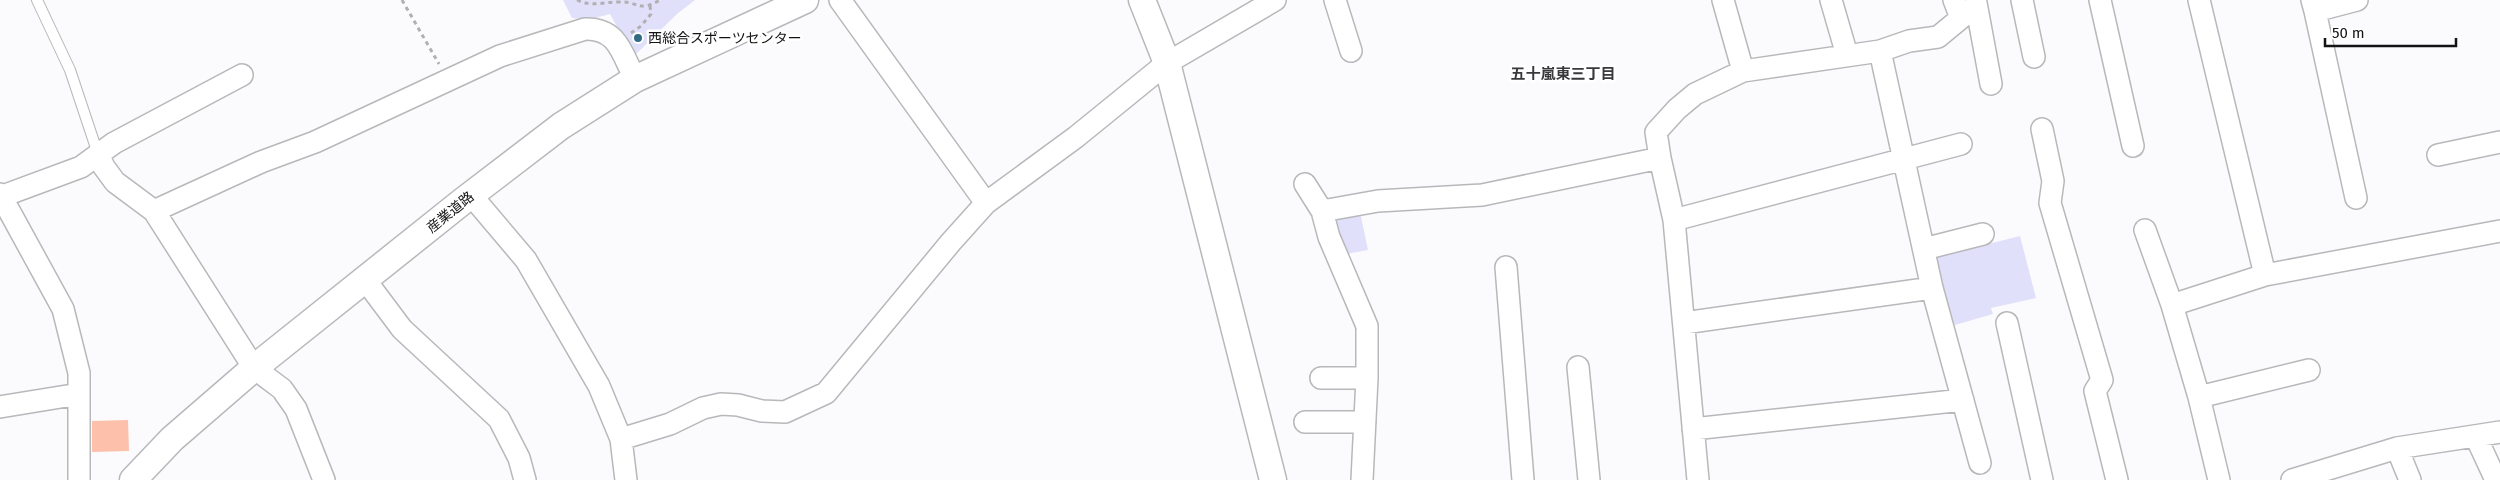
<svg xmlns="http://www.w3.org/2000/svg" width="2500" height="480" font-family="'Fira Sans','Noto Sans JP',sans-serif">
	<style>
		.green { fill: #e1e0fa }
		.building { fill: #fdc0aa }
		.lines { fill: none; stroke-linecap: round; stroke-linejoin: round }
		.service-casing { stroke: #b8b8bb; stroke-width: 12 }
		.minor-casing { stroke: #b8b8bb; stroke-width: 24 }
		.tertiary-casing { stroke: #b8b8bb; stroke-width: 29 }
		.path { stroke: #b0b0b3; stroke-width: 3; stroke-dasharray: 4 4; stroke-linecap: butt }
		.service { stroke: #fff; stroke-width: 10 }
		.minor { stroke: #fff; stroke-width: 21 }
		.tertiary { stroke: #fff; stroke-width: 26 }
		.poi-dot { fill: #316b84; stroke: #fff; stroke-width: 2 }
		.labels { text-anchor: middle; stroke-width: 5; stroke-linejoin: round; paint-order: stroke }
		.poi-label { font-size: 14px; fill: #131314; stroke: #fff; text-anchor: start }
		.street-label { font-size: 14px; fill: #131314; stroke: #fff }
		.neighbourhood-label { font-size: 15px; font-weight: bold; fill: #39393c; stroke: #fff }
	</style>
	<rect width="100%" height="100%" fill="#fbfbfe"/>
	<path class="green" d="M563,0H695L677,14L633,57L610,14L588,20L572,18Z
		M1360,212L1368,250L1341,255L1332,216Z
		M2020,236L2036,298L1991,308L1993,314L1948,327L1933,258Z"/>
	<path class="building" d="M128,420L129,451L92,452V421Z"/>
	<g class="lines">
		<defs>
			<path id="service" d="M37,0L70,70L98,154"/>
			<path id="minor" d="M840,0L986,203
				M1335,0L1351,51
				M1723,0L1743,71
				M1831,0L1847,55
				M2022,0L2034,57
				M2100,0L2133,146
				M2199,0L2265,275
				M2312,0L2315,11L2357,0
				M1976,3L1991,84
				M2315,11L2356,198
				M1880,51L1932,288L1980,463
				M2042,129L2053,181L2050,203L2102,380L2095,391L2117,480
				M98,154L104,167L115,182L154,211L254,368L282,389L296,409L324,480
				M2438,155L2500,142
				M1305,184L1322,211L1329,237L1367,326V378L1362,480
				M0,194L63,309L79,373V480
				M471,195L526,260L599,386L621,439L626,480
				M0,197L81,167L114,143L242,75
				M154,211L261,162L315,142L500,56L585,29C618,28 622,54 635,79
				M1322,211L1378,201L1482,195L1660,158
				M1674,220L1961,144
				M2145,230L2172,305
				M1924,249L1983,234
				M1506,267L1523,480
				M366,281L402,329L499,419L519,458L525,480
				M1684,323L1932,288
				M2007,323L2042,480
				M1578,367L1589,480
				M1321,378H1367
				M2199,397L2309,370
				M0,407L79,394
				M1305,422H1365
				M1693,429L1963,400
				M2476,437L2496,480
				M621,439L670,424L703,408L721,404L738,405L762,411L785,412L826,393L951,242L986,203L1076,137L1167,63L1275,0
				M2397,448L2410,480
				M1698,480L1674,220L1660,158L1656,132L1677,109L1695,94L1743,71L1880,51L1909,41L1938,37L1961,18L1954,0
				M2219,480L2199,397L2172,305L2265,275L2500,231
				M2292,480L2397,448L2500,432"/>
			<path id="tertiary" d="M1142,0L1167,63L1273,480
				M133,480L172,439L254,368L463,201L561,126L635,79L805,0"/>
		</defs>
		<use href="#service" class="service-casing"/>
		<use href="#minor" class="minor-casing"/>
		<use href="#tertiary" class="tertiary-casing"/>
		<path class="path" d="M402,0L439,64
			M577,0C592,7 603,2 619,2C639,1 637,13 660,0
			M631,33L641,26L651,14L650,6"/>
		<use href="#service" class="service"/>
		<use href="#minor" class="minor"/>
		<use href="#tertiary" class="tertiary"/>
	</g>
	<circle class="poi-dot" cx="638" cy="38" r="5"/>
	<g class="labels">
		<g class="poi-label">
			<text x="648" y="43">西総合スポーツセンター</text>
		</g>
		<g class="street-label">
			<text transform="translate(450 212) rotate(-39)" y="5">産業道路</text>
		</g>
		<g class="neighbourhood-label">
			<text x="1563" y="79">五十嵐東三丁目</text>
		</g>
	</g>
	<path d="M2325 38v8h131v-8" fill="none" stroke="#131314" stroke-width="2.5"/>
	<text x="2332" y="38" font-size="15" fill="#131314" stroke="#ffffff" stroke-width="4" paint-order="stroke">50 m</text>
</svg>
